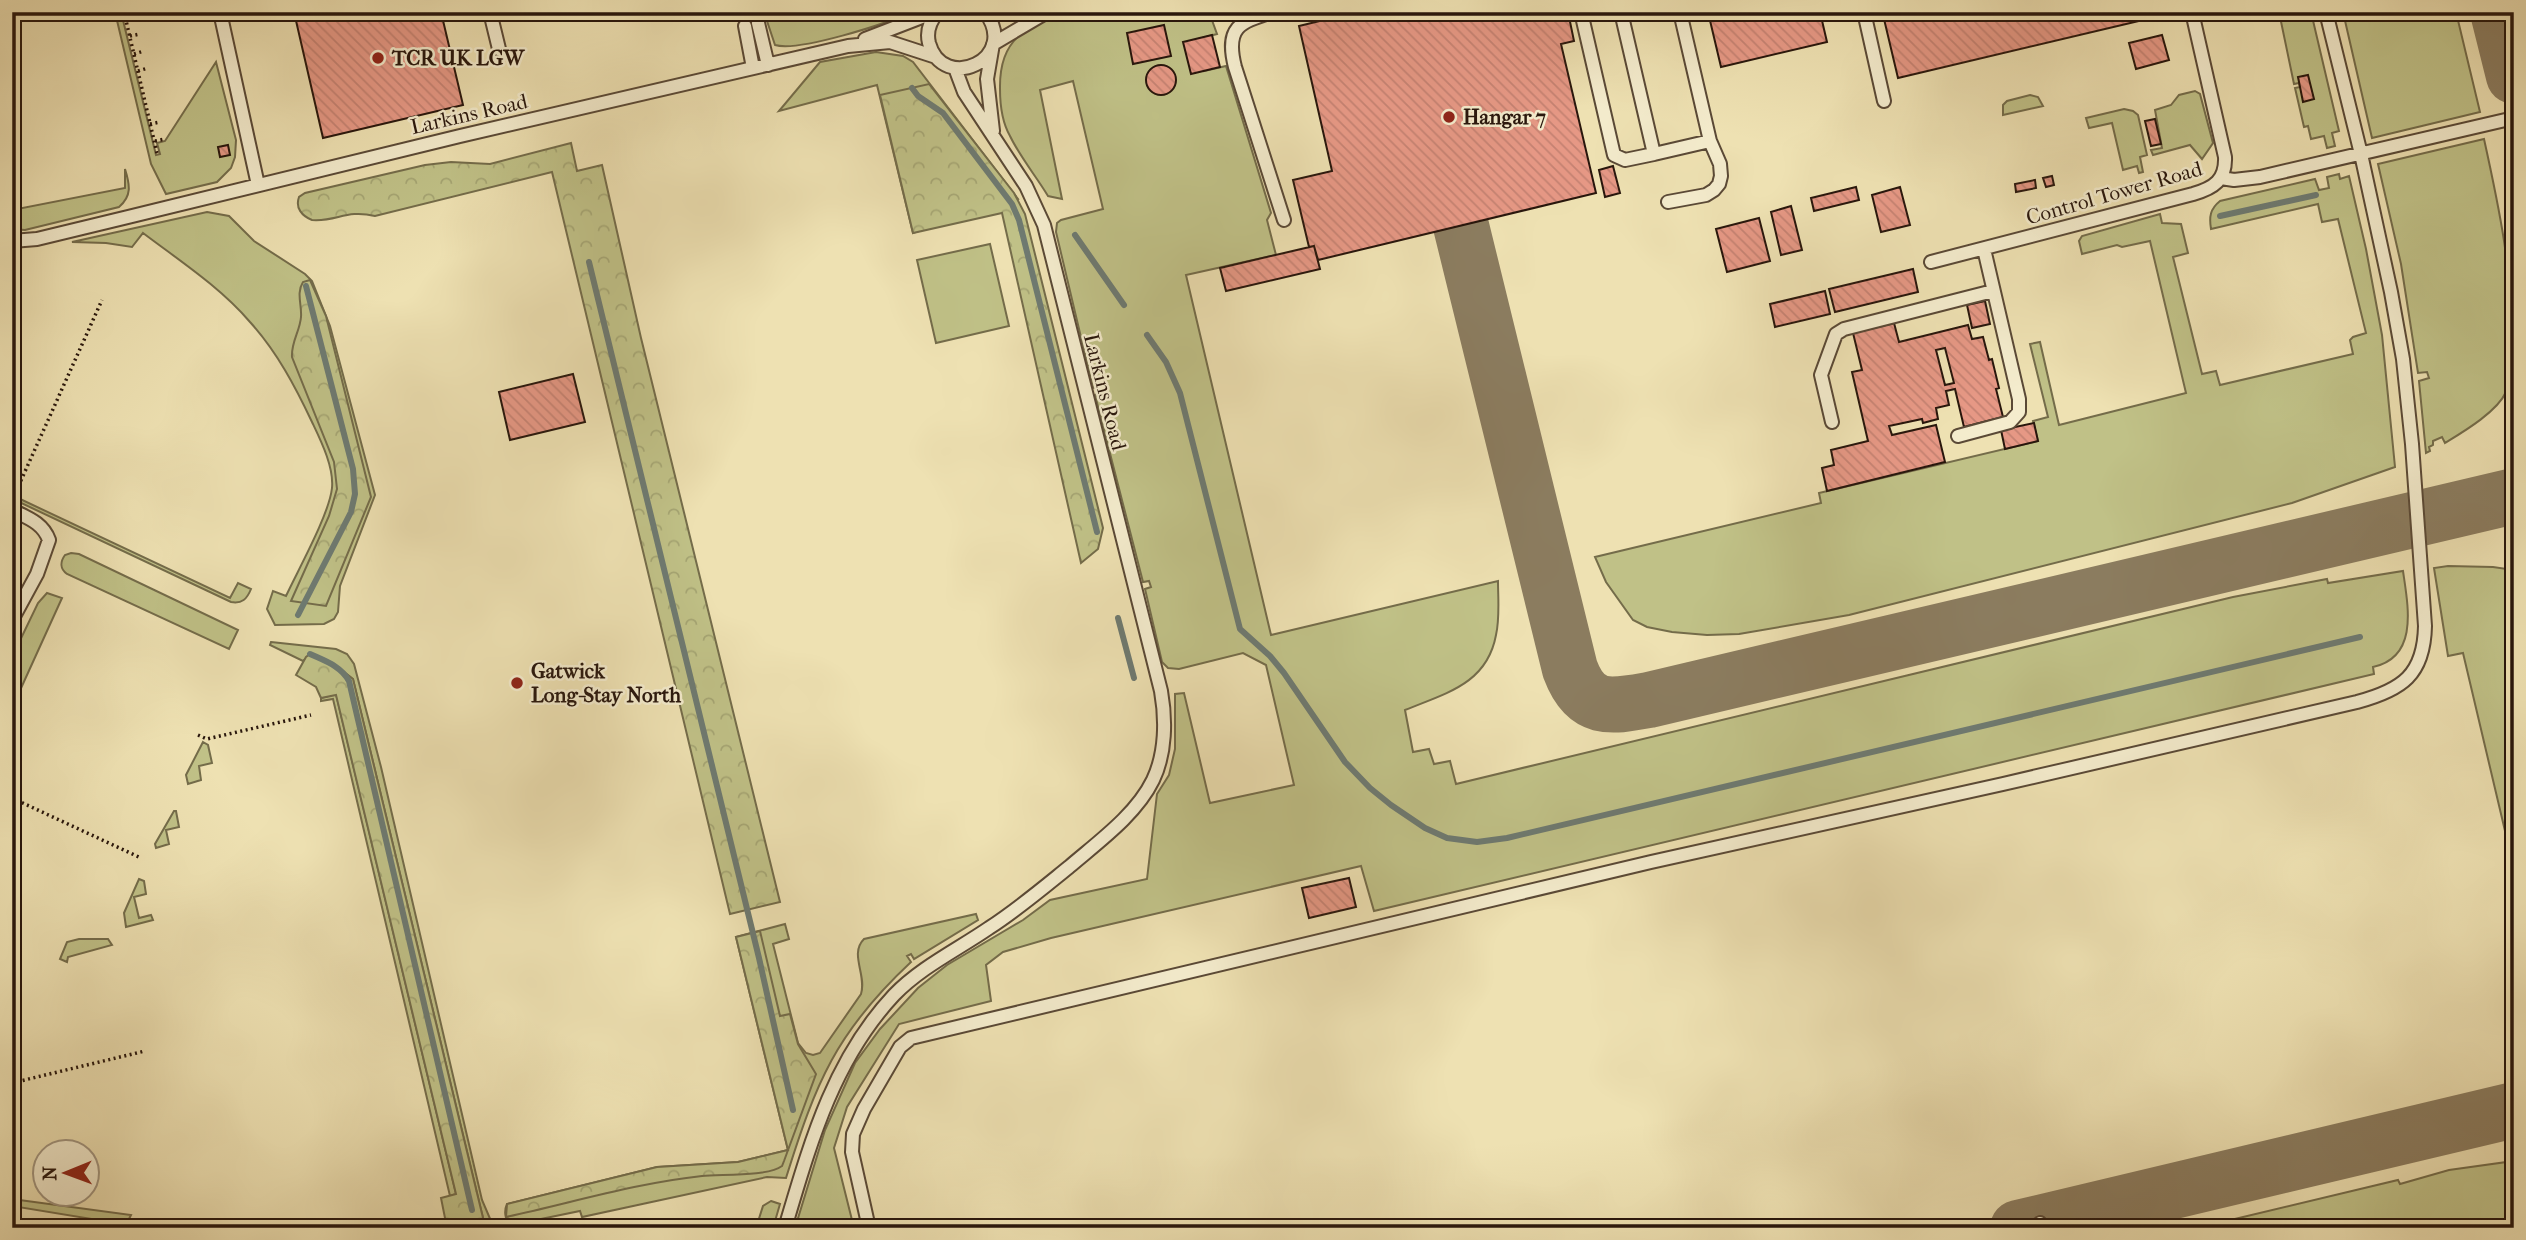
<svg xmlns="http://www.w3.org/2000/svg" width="2526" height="1240" font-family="'IM FELL French Canon',serif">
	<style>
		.grass { fill: #c0c187; stroke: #746c4a; stroke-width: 2 }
		.forest { fill: url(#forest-crowns); stroke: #746c4a; stroke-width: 2 }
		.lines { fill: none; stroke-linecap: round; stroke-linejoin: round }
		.stream { stroke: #6e7a71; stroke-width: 6 }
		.taxiway { stroke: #8b7c5f; stroke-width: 56 }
		.building { fill: url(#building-back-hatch); stroke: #28160c; stroke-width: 2; fill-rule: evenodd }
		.service-casing { stroke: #5a4936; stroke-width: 16 }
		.path { stroke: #28160c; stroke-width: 3.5; stroke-dasharray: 2 3.5; stroke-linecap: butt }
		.service { stroke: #f4eccd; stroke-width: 12 }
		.poi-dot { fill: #8f2418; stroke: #f4eccd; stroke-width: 2.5 }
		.labels { text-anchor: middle; stroke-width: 5; stroke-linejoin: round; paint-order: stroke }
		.poi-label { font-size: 21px; font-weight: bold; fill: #28160c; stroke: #f4eccd; text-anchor: start }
		.street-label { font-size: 21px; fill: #28160c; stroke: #f4eccd }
	</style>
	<defs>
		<pattern id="forest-crowns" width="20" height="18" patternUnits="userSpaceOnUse" patternTransform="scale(1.75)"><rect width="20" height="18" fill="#c0c187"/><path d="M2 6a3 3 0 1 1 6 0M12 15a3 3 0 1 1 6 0" fill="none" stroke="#a5a573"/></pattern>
		<pattern id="building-back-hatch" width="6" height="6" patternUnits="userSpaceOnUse" patternTransform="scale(1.75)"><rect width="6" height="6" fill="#e69885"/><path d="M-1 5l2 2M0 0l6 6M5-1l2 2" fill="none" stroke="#c58272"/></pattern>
	</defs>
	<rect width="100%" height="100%" fill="#eee1b2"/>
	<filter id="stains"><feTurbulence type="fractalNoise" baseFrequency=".00286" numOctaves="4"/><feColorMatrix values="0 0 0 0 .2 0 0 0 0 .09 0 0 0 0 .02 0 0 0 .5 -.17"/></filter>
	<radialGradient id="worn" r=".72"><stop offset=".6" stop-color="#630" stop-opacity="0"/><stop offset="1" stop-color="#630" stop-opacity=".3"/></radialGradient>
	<path class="grass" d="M115,12H121L156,155L160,154L157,143L165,141L216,62L236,140L235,157L231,168L217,182L166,194L151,164Z
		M806,12H910C887,24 798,52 775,45L767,21Z
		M1070,12H1125L1102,18L1130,12H1209L1217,34L1198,39L1204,71L1226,66L1271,213L1267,220L1276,255L1186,275L1271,635L1498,581C1498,598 1500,618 1496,635C1487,684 1446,693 1405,710L1413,752L1429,749L1434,764L1450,761L1456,784L2233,597L2327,579L2328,583L2403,571C2408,606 2419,657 2373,667L2374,674L1374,911L1361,866L1051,938L1003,952L986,965L991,1001L899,1024L847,1107L834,1148L854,1228H795L825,1130L855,1063L880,1029L918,988L947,965L1023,920L1050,900L1147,879L1157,794L1169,775L1175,749V694L1184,693L1210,803L1294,785L1266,665L1243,653L1179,669L1168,668L1162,662L1145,589L1151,587L1149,581L1143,582L1095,395L1101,392L1100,386L1093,388L1056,232L1057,223L1061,220L1103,209L1073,81L1040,90L1062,199L1048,196C1036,176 1020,157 1010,136C1002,122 1000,105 1000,89C999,37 1026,27 1070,12Z
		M2279,12H2311L2339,131L2332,133L2335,146L2327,148L2324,136L2311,139L2308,126L2304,127L2295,88L2300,87L2299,83L2294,84Z
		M2343,12H2456L2480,112L2372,138Z
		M876,52L903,56L913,62L1018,199L913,233L877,85L779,111L820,62Z
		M2195,91L2200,94L2213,143L2202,159L2190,145L2153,155L2151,150L2162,148L2155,110L2171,105L2179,95Z
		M2030,95L2038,97L2043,106L2003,115V105L2007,101Z
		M2124,109L2133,111L2138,115L2147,155L2140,157L2143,172L2139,173L2137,166L2123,170L2112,123L2089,128L2086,118Z
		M2484,139C2499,207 2513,274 2512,344C2512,359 2511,378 2506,392C2497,412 2463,432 2445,443L2442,437L2433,441V445L2429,447L2430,451L2426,453L2419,381L2429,378L2427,372L2418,373L2401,264L2378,164Z
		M125,169C130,185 132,196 119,207L25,230L12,229V210L125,188Z
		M2339,174L2340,179L2349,176L2366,249L2382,335L2395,467L2292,503L1849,615L1739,634L1707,635L1672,632L1647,627L1633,620L1606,582L1595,557L1821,503L1819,493L2038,441L2033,421L2048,417L2030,344L2040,342L2059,425L2186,393L2150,241L2122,247L2117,245L2082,254L2079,241L2082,236L2160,214L2162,223L2181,224L2188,253L2173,257L2202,374L2216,371L2220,385L2353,354L2350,340L2353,337L2366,333L2338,219L2322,222L2318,204L2211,229C2209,217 2210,209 2220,201L2315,179L2319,190L2329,188L2327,177Z
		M207,212L229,216L254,241L305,274L312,281L330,326L375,495L340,586L338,612L334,619L324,624L275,625L267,609L273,591L286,596C298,570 329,515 332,488C334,467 321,441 312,422C295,386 277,352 250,322C220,287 180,261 143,233L132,247L106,243L72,242Z
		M990,244L1009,326L936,343L917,260Z
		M18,498L230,598L238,583L251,589C247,599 242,604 231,602L17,501Z
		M71,553L79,554L238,630L229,649L67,574C60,569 60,562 65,555Z
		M2448,566L2493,567L2514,570V810L2512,811L2514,820V869L2463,653L2448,656L2434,568Z
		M47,593L62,598L12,708V657L38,603Z
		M271,642L336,649L347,654L354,664L381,767L482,1200L491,1221L490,1228H462L484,1222L353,679L335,665L310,655L303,661L270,645Z
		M336,694L456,1194L450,1196L333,699L321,701V698Z
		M203,742L208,745L212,763L199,766L201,780L188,784L186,775Z
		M174,811H176L179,827L166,830L169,844L156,848L155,844Z
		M139,879L144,881L146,894L134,897L139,918L151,915L153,920L126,927L124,913Z
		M976,914L978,920L914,959L911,954L907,956L911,962C836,1032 816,1082 786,1178L767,1177L582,1217L580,1211L536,1220L538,1228H511C506,1220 503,1213 507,1204L657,1167L738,1162L788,1150L736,937L785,924L789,939L773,944L798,1043L806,1053L813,1055L820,1053L861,994C867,975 849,954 864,939Z
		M79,939H108L112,945L68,957L67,962L60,959L67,942Z
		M2514,1161V1228H2197L2398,1180L2400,1184L2449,1170Z
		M12,1199L131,1215L128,1221L122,1224L12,1206Z
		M771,1201L780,1204L773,1228H756L763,1206Z"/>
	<path class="forest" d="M929,84L1014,193L1025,214L1103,528L1098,549L1081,563L1002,213L913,233L880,95Z
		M571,143L577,171L602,165L641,338L780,902L730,914L552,172L375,216C346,209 337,222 312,220C302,216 295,208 299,197L305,193L425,165L451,162L490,164Z
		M310,280L326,316L371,497L326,606L291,601L329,516L337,489L334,462L292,357C291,342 300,331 301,317C302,305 296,293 303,282Z
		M310,654L335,665L353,679L484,1222L462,1228H447L441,1198L456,1194L336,695L321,698L316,687L296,675L306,657Z
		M760,931L780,1016L790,1014L798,1044L816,1074L784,1161L782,1166C767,1177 721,1174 702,1176C636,1183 571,1203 506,1217L507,1204L657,1167L738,1162L788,1150L736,937Z"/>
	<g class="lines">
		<path class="stream" d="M912,88L918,96L943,113L1012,204L1019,220L1097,532
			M2220,216L2316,195
			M1075,235L1124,305
			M589,262L759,958L793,1110
			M1147,335L1166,362L1180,393L1240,629L1270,656L1284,673L1345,762L1370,788L1391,805L1425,828L1447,838L1477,842L1507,838L2360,637
			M298,615L351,512L355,494L353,469L306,286
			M1118,618L1134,678
			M310,654C325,661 341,666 349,681L472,1210"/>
		<path class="taxiway" d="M2498,12L2514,76
			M1461,226L1570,669C1586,712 1610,707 1649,700L2514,496
			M2018,1228L2514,1110"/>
	</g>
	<path class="building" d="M294,12H441L463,105L323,138Z
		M1357,12H1568L1574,41L1561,44L1596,193L1318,260L1314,246L1309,247L1293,180L1332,171L1299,26Z
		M1708,12H1820L1827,42L1721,67Z
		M1910,12H2159L2160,16L1898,78L1884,19Z
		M1164,25L1171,56L1133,64L1127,33Z
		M1212,35L1220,67L1191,74L1183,42Z
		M2162,35L2169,60L2136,69L2129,43Z
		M1146 80a15 15 0 1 1 30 0a15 15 0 1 1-30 0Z
		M2308,75L2314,99L2303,102L2298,77Z
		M2155,119L2161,144L2151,146L2145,121Z
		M228,145L230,155L220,157L218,147Z
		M1613,166L1620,193L1605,197L1599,170Z
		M2052,176L2054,185L2046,187L2043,178Z
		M2035,180L2036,188L2016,192L2015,184Z
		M1856,187L1859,200L1814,211L1811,198Z
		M1900,187L1910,225L1881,232L1872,195Z
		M1791,206L1802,250L1781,255L1771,212Z
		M1759,218L1770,261L1727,272L1716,229Z
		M1314,246L1320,269L1226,291L1220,268Z
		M1913,269L1918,292L1835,312L1829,289Z
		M1825,291L1830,314L1775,327L1770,304Z
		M1985,301L1990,324L1972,328L1967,305Z
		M1894,323L1899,342L1968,325L1972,339L1983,337L1989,360L1992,359L1999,388L1996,389L2003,417L1964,427L1955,389L1946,391L1949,405L1936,408L1938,419L1923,423L1922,419L1889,426L1892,435L1936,425L1945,462L1827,491L1822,468L1834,465L1831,450L1868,441L1852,372L1862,370L1853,333ZM1945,348L1954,383L1945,385L1936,350Z
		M573,374L585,422L510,440L499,392Z
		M2034,423L2038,441L2005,449L2001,430Z
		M1349,878L1356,907L1309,918L1302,888Z"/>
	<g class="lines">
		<defs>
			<path id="service" d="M220,12L258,185
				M490,12L499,49
				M938,12C930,21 926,31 929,43C943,94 1021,59 985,12
				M1274,12C1239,21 1225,28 1235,67L1284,220
				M1581,12L1614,155L1625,160L1654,154
				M1621,12L1654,154L1710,141
				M1864,12L1884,101
				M758,23L768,65
				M745,26L753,68
				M865,39L935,12
				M993,131L987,79L993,44L1047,12
				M2221,178L2234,180L2260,177L2514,118
				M1668,202L1706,195L1714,190L1719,184L1721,176L1720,164L1710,141L1680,12
				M12,241L37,239L128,217L460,136L848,46L890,42L936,57
				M1931,262L2193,194C2214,188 2226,180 2225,157L2192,12
				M1832,422L1821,375L1836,334L1844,329L1993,291
				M1958,436L2010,422L2019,412V399L1984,249
				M12,510C28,518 43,523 49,540L37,574L12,620
				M2040,1223L2041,1228
				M785,1228C810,1144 833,1060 894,995C921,967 957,950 989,928C1017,910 1043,888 1069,867C1098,842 1136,815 1153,780C1166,753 1166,719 1161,691L1044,225L1026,186L964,92L955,68
				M869,1228L852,1152L853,1134L864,1109L900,1047L911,1038L1651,862L2003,784L2357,702C2402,690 2424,675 2425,626L2412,444L2403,359L2391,292L2361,154L2326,12"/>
		</defs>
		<use href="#service" class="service-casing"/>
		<path class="path" d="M124,12L157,153
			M126,19L136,17
			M130,36L140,34
			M134,54L144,51
			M138,71L148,68
			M150,124L160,122
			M155,141L165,139
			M14,496L102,300
			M198,735L207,739L311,715
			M12,798L141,858
			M12,1083L145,1051"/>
		<use href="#service" class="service"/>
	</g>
	<g class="poi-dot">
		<circle cx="378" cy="58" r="7"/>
		<circle cx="1449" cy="117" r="7"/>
		<circle cx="517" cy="683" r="7"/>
	</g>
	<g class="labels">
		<g class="poi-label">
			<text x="392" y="65">TCR UK LGW</text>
			<text x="1463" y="124">Hangar 7</text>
			<text x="531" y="678">Gatwick<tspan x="531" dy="24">Long-Stay North</tspan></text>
		</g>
		<g class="street-label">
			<text transform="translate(469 114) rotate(-13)" y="7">Larkins Road</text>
			<text transform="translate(2114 193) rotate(-16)" y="7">Control Tower Road</text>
			<text transform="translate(1105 392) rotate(76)" y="7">Larkins Road</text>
		</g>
	</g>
	<rect width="2526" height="1240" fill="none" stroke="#eee1b2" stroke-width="42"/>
	<rect x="14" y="14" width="2498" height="1212" fill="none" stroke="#28160c" stroke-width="3.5"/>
	<rect x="21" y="21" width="2484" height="1198" fill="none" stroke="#28160c" stroke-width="2"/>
	<g transform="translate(66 1173) rotate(269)"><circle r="33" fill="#f4eccd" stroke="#a29680" stroke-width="2"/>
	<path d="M0-5L12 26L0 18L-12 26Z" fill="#8f2418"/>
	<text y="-10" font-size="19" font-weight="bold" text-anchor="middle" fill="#28160c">N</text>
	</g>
	<rect width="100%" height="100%" filter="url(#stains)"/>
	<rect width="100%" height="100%" fill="url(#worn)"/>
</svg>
